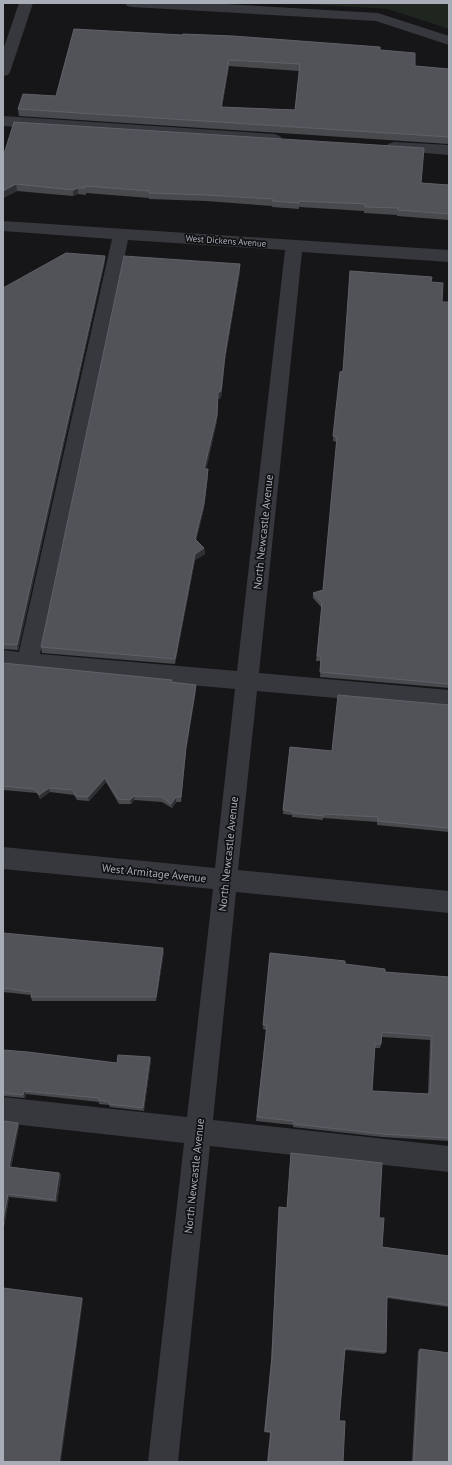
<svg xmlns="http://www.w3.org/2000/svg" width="452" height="1465" font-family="'PT Sans',sans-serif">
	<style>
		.green { fill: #1e261f }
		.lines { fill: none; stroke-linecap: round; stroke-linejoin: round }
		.minor { fill: #37383d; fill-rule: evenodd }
		.wall { fill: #47494d; fill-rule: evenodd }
		.shaded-wall { fill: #2f3033 }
		.building { fill: #525359; stroke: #5f6168; fill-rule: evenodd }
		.labels { text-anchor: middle; stroke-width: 3.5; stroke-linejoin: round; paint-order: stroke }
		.far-street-label { font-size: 9px; fill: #a8adb8; stroke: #111113 }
		.street-label { font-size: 11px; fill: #a8adb8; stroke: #111113 }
	</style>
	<rect width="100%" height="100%" fill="#161618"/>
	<path class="green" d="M287,3H449V29L388,9Z"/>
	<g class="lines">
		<path class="minor" d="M19,3H33L10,72L8,75L3,76V50Z
			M125,3H207L378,13L449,36V45L376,21L132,7L127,6Z
			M3,116L274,134L280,136L282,139L280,142L274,144L3,126Z
			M394,142L449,145V155L388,150L386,147L388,144Z
			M3,221L449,250V262L302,252L259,673L449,690V708L257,691L238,870L449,891V913L236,892L213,1120L449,1146V1172L210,1146L178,1462H148L184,1143L3,1123V1097L187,1117L213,889L3,869V847L215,868L235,689L3,668V650L19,652L112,239L3,231ZM128,240L285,250L237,671L40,654Z"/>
	</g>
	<path class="wall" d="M74,29L380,50L415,66L449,69V144L19,116L18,109L56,96ZM229,66L299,71L295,110L222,107Z
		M3,157L449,185V220L397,216V215L364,213V211L299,207V209L272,207V206L206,201L149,199V198L86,193V195L78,194L73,196L17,191L3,198Z
		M105,256V261L18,650L3,649V288Z
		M240,271L225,360L221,398L218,399L217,421L206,469H208V475L204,508L196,541L204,548L205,554L195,560L175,664L42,653L41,647Z
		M431,282L442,302H449V688L320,677L321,661H316L322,608L313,598V593L323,590L337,442L333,441L340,372L343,371Z
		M3,663L172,680V682L196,690L186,751L181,802H176L172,808L162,802L134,800L131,804H119L106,782L89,801L77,800L74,795L50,792L40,799L37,793L3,790Z
		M449,705V832L377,825V822L323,818V820L292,817V815L283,814L290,747L332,751Z
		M3,933L164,952L156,1001H32L31,997V995L3,992Z
		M270,953L345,964L385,972L449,977V1141L382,1137L293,1127V1125L256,1121L266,1030L263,1029ZM382,1037L430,1040L428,1094L372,1091L374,1048H380L381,1044Z
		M3,1050L117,1063L150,1057L151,1060L144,1111L110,1107L109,1105L99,1104V1102L26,1094L25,1098L3,1096Z
		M3,1121L18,1123L19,1126L11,1167L59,1173L61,1175L57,1202L9,1197L3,1233Z
		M291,1153L379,1218L382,1247L449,1256V1307L387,1298L386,1352L384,1354L345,1350L339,1421L343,1462H267L270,1433L264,1432L271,1360L279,1210V1207L287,1208Z
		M420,1349L449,1462H412L418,1351Z"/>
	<path class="shaded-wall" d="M229,60V66L221,113V107Z
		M16,184L17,191L3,198V191Z
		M78,188V194L73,196V190Z
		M105,256V261L18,650L17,645Z
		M240,264V271L225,360L221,398L218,399L217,421L205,475L204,469Z
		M208,469V475L204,508L195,545V539Z
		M204,548L205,554L195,560L175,664V659L195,554Z
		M196,685V690L186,751L181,802V797L186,746Z
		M105,778L106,782L89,801L88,797Z
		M49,788L50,792L40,799L39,795Z
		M134,796V800L131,804L130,800Z
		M176,797V802L172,808L171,804Z
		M163,948L164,952L156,1001V997Z
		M150,1057L151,1060L144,1111L143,1108Z
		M24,1091L26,1094L25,1098L23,1095Z
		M18,1123L19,1126L11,1170L9,1167Z
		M59,1173L61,1175L57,1202L55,1200Z
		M8,1194L9,1197L3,1233V1221Z
		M82,1298L83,1300L61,1462H59Z"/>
	<path class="building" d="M74,29L182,35L183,34L233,36L380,47V50L415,53V66L449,69V137L18,109L23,94L56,96ZM229,60L300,64L295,110L221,107Z
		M14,122L424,148L421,183L449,185V214L398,210V208L365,207V204L299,201V203L272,201L273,199L206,195L149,193V191L85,186V188H78L73,190L16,184L3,191V157Z
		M66,253L105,256L17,645L3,644V288Z
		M124,256L240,264L225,354L221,391L218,393L217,415L204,469H208L204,503L195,539L204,548L195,554L175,659L41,647Z
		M350,271L432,277L431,282L443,283L442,302H449V684L320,672L321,656H317L322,603L313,593L323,590L337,437L333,436L340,372L343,371Z
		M3,663L172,680L171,682L196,685L186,746L181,797H176L171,804L162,797L134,796L130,800L118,799L105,778L88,797L76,796L73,790L49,788L39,795L35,789L3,786Z
		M338,695L449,705V828L378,821V817L324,814V816L292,813V811L283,810L290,747L332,751Z
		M3,933L163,948L156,997H31L32,992L3,988Z
		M270,953L345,961V964L385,969V972L449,977V1138L383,1134L294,1124V1121L257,1117L267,1025H263ZM382,1032L432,1036L430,1094L372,1091L375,1044H381Z
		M3,1050L28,1052L117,1063L118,1055L150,1057L143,1108L109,1104L110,1102L99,1100V1098L24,1091L23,1095L3,1093Z
		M3,1121L18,1123L9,1167L59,1173L55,1200L8,1194L3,1221Z
		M291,1153L382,1163L379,1218H384L382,1247L449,1256V1305L387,1296L386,1352L345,1348L339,1421H345L343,1462H268L271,1432L265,1431L272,1358L279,1207L287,1208Z
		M3,1288L82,1298L59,1462H3Z
		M420,1349L449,1353V1462H414Z"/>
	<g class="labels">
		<g class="far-street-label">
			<text transform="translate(226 241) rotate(4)" y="3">West Dickens Avenue</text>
		</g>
		<g class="street-label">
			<text transform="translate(263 532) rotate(-84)" y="4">North Newcastle Avenue</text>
			<text transform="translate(228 854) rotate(-84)" y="4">North Newcastle Avenue</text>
			<text transform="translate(154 873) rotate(6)" y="4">West Armitage Avenue</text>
			<text transform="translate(194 1176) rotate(-84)" y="4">North Newcastle Avenue</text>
		</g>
	</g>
	<rect width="452" height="1465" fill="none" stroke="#a8adb8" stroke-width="8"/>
</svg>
